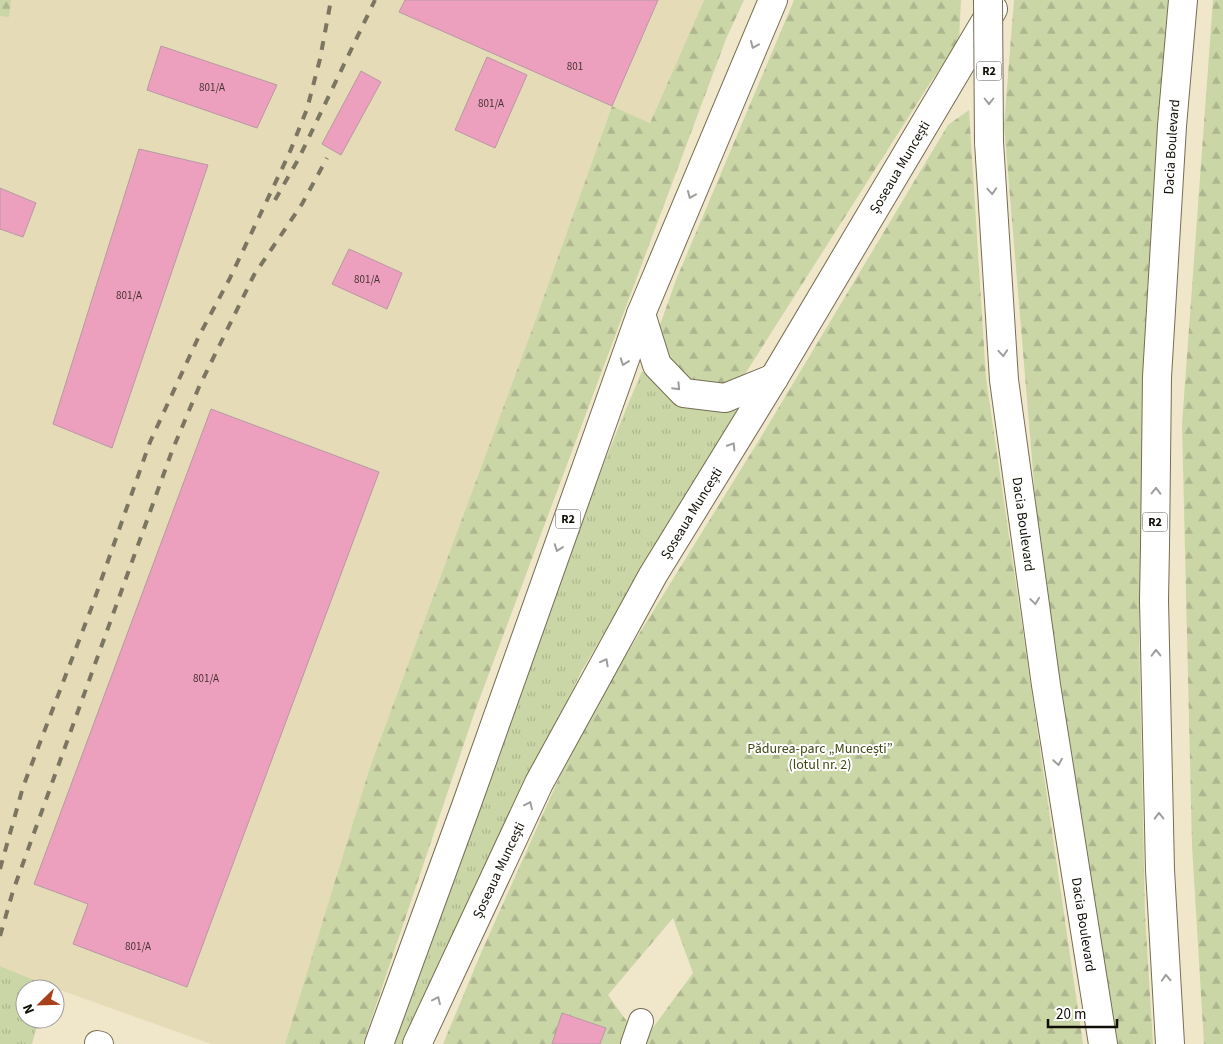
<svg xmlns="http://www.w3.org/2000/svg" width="1223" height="1044" font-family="'Source Sans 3',sans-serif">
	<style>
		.built { fill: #e6dbb7 }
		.grass { fill: url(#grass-tufts) }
		.forest { fill: url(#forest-firs) }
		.building { fill: #eda0be; stroke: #b698a3 }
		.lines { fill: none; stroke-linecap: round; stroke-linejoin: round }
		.minor-casing { stroke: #756d53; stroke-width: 26 }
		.major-casing { stroke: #756d53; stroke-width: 30 }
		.minor { stroke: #fff; stroke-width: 24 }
		.major { stroke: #fff; stroke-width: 28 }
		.rail { stroke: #7b7562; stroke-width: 4; stroke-dasharray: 9 9; stroke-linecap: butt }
		.major-bridge-casing { stroke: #756d53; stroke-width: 30; stroke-linecap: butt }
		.major-bridge { stroke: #fff; stroke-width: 28 }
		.oneway { stroke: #9f9e9b }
		.labels { text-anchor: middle; stroke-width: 4; stroke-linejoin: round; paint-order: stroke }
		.number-label { font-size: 11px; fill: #473232 }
		.shield { fill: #fff; stroke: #58564f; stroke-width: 1 }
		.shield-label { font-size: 12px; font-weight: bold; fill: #100d04 }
		.street-label { font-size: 14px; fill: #100d04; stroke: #fff }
		.park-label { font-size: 14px; fill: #3f4812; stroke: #fff }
	</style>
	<defs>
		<pattern id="grass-tufts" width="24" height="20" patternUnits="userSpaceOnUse" patternTransform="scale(1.25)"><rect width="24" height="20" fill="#cbd6a7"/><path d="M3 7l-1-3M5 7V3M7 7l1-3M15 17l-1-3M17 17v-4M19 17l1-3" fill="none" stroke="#adb68e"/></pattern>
		<pattern id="forest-firs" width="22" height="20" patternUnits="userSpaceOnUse" patternTransform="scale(1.25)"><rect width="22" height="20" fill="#cbd6a7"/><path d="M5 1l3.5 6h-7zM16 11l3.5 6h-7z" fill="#adb68e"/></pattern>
	</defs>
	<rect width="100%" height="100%" fill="#f0e7ca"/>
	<path class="built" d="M0,0H704L650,123L612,106L533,327L370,767L285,1044H211L49,986L0,966Z"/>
	<path class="grass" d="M642,371L668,394L742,404L663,533L581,672L404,1044H394C471,818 549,591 642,371Z
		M0,966L49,986L48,989H25V1019H39L32,1044H0Z"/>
	<path class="forest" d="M0,0H11L9,17L0,16Z
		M704,0H744L726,39L475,711L363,1044H285L370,767L533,327L612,106L650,123Z
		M794,0H961L959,41L932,80L745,374L730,385L682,380L656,336L676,280Z
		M1014,0H1171L1153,240L1139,630L1145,914L1153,1044H1116L1039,543L1004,125Z
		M1213,0H1223V1044H1204L1192,846L1182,424Z
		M969,110L986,378L1083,1044H641L693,973L673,918L608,995L631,1027L625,1044H600L606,1028L563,1013L552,1044H443L481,953L560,776L613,676L764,432L948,125Z"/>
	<path class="building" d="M405,0H658L612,106L399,12Z
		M161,46L277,85L257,128L147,90Z
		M487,57L527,75L495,148L455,130Z
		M361,71L381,82L341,155L322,144Z
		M139,149L208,165L112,448L53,424Z
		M0,188L36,203L23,237L0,229Z
		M349,249L402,273L387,309L332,284Z
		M211,409L379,472L187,987L73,944L88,904L34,884Z
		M562,1013L606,1028L600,1044H552Z"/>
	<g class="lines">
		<defs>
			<path id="minor" d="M97,1043L101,1044
				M633,1044L641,1021"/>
			<g id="major">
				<path id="s1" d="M989,142L1004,380L1046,685L1103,1044"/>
				<path d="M641,314L657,365L684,393L725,398L774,378"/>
				<path d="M379,1044L466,806L641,314L773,0"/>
				<path id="s2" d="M417,1044L539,783L653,575L774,378L993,9"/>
				<path id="s3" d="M1170,1044L1160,870L1154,600L1155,546L1157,377L1172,126L1183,0"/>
			</g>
		</defs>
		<use href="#minor" class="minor-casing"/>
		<use href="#major" class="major-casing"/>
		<use href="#minor" class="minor"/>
		<use href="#major" class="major"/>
		<path class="rail" d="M275,200L299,158L375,0
			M0,869L23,787L91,609L150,442L199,336L230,278L289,154L307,109L320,59L331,0
			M0,936L13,891L172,451L199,387L254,275L302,204L327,158"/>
		<defs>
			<path id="major-bridge" d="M988,0L989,142"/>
		</defs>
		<use href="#major-bridge" class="major-bridge-casing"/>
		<use href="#major-bridge" class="major-bridge"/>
	</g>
	<defs><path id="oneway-chevron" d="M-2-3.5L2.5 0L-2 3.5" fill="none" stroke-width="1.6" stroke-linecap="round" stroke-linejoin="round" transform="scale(1.25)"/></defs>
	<g class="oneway">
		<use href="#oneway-chevron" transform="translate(754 45) rotate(113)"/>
		<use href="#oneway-chevron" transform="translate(989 101) rotate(90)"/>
		<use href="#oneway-chevron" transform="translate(992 191) rotate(86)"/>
		<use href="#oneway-chevron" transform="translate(691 195) rotate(113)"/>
		<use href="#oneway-chevron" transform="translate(1003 353) rotate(86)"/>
		<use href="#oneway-chevron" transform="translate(624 362) rotate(110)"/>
		<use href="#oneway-chevron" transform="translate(677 387) rotate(46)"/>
		<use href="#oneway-chevron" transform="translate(732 446) rotate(-58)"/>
		<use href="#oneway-chevron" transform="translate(1156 491) rotate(-89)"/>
		<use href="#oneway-chevron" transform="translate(558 548) rotate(110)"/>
		<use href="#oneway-chevron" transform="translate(1035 601) rotate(82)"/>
		<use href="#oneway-chevron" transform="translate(1156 653) rotate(-91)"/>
		<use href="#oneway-chevron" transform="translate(605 662) rotate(-61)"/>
		<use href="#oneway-chevron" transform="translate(1058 762) rotate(81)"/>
		<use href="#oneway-chevron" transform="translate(529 805) rotate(-65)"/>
		<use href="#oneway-chevron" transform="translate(1159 816) rotate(-91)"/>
		<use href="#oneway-chevron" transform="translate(1166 978) rotate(-93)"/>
		<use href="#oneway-chevron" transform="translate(437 1000) rotate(-65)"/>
	</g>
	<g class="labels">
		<g class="number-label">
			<text x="575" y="70">801</text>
			<text x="212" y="91">801/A</text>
			<text x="491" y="107">801/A</text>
			<text x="367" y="283">801/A</text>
			<text x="129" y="299">801/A</text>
			<text x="206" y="682">801/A</text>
			<text x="138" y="950">801/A</text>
		</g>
		<g class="shield">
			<rect x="976.5" y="61.5" width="25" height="19" rx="4"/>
			<rect x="555.5" y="509.5" width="25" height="19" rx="4"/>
			<rect x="1142.5" y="512.5" width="25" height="19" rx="4"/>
		</g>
		<g class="shield-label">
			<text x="989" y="75">R2</text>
			<text x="568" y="523">R2</text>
			<text x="1155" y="526">R2</text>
		</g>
		<g class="street-label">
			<text dy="5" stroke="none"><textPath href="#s3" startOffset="898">Dacia Boulevard</textPath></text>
			<text dy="5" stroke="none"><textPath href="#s2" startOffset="1002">Șoseaua Muncești</textPath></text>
			<text dy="5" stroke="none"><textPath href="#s2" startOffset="598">Șoseaua Muncești</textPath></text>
			<text dy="5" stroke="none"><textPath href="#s1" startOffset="384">Dacia Boulevard</textPath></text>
			<text dy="5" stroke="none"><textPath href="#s2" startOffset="192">Șoseaua Muncești</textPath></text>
			<text dy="5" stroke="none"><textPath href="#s1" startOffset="789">Dacia Boulevard</textPath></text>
		</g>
		<g class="park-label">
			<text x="820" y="753">Pădurea-parc „Muncești”<tspan x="820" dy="16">(lotul nr. 2)</tspan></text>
		</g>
	</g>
	<g transform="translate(40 1004) rotate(247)"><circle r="24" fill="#ffffff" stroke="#9f9e9b"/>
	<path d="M0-4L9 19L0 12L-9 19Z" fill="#a8411b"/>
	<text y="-8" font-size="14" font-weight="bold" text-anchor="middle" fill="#100d04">N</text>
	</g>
	<path d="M1048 1019v8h69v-8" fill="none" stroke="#100d04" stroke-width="2.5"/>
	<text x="1056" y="1019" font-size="15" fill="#100d04" stroke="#ffffff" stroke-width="4" paint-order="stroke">20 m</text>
</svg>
